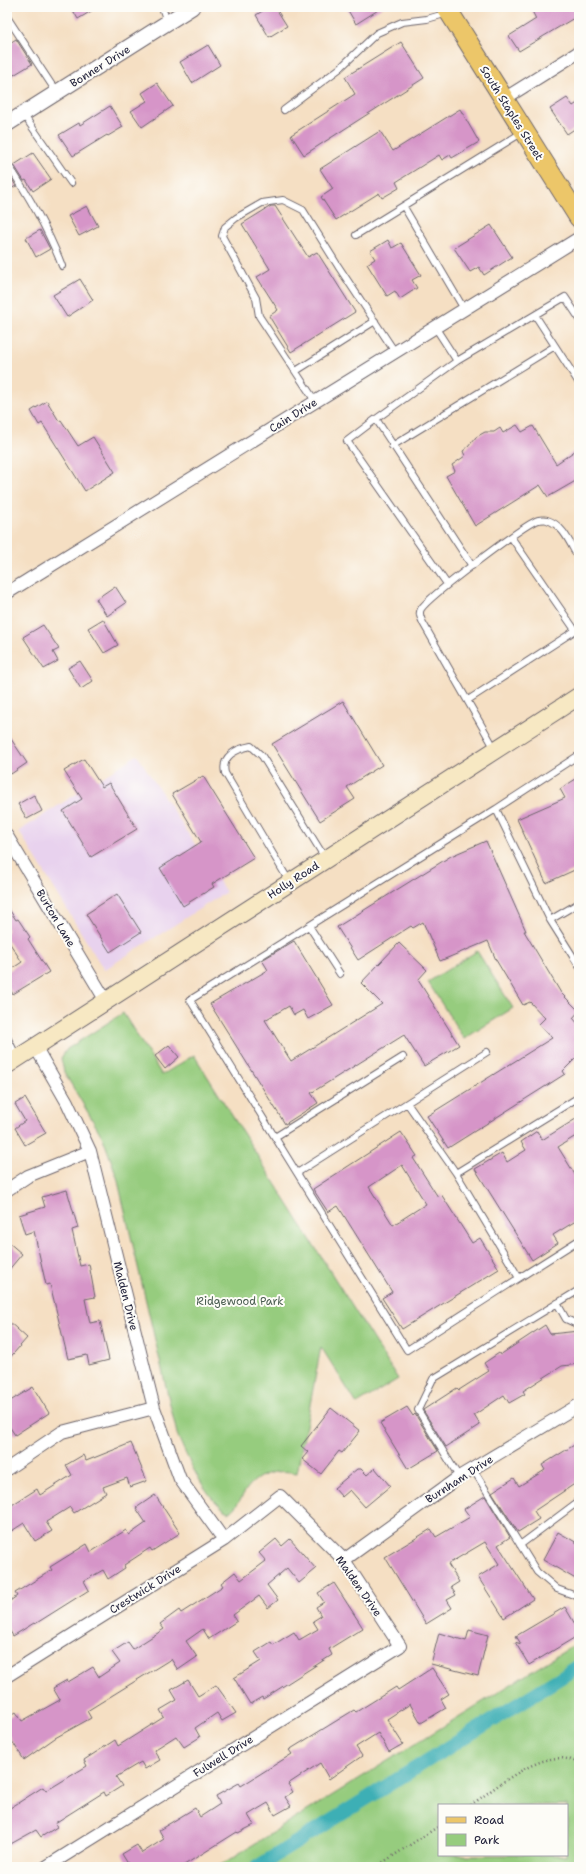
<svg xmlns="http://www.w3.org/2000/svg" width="586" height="1874" font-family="'Shantell Sans',sans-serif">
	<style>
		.built { fill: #e8d2ee }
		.green { fill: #96cc7e; stroke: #5c775c; fill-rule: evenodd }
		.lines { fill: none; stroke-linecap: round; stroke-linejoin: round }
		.canal { stroke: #3dafb5; stroke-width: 14 }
		.building { fill: #d695c8; fill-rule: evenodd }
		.service-casing { stroke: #6c646b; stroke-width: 8 }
		.minor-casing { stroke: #6c646b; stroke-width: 14 }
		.tertiary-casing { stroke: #6c646b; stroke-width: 17 }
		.secondary-casing { stroke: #6c646b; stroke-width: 19 }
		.primary-casing { stroke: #6c646b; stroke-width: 21 }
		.path { stroke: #6c646b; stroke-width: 2.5; stroke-dasharray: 1 3; stroke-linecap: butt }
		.service { stroke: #fff; stroke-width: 6 }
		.minor { stroke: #fff; stroke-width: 12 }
		.tertiary { stroke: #fff; stroke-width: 15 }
		.secondary { stroke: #f7e8c3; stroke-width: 17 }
		.primary { stroke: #ecc669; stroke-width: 19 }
		.labels { text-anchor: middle; stroke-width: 4; stroke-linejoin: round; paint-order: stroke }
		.street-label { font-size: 11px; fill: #22223b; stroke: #fdfcf7 }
		.park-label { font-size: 11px; fill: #4b5e52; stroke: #fdfcf7 }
	</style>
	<rect width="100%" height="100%" fill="#fdfcf7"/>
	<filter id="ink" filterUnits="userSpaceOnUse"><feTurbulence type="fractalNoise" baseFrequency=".025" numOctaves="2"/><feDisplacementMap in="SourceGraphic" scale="8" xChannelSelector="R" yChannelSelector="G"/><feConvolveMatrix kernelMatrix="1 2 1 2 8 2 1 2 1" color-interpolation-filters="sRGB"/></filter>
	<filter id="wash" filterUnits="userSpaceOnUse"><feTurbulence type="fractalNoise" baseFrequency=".012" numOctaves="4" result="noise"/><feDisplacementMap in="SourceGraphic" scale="16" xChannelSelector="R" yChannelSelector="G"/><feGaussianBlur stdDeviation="0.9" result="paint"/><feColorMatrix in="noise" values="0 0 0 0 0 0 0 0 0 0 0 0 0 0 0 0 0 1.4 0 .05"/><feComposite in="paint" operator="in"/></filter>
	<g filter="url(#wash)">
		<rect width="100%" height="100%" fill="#f5dfc3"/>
		<path class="built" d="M137,755L226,892L104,970L19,831Z"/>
		<path class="green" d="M477,951L513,1008L464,1039L428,982Z
			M123,1013L162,1075L194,1055L398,1379L357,1404L321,1347L297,1473C277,1469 258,1473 246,1490C240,1499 238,1506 229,1512C207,1502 186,1456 177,1434L117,1177L103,1138L64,1072L61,1058L67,1049Z
			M579,1642V1867H217ZM439,1805H567V1855H439Z"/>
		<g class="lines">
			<path class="canal" d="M257,1867L579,1666"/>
		</g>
		<g id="blocks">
			<path class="building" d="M71,7H98L78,19Z
				M269,7H275L287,26L269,37L256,15Z
				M346,7H383L356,24Z
				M539,7H579V15L519,51L509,36L536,19L532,11Z
				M16,39L32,64L7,79V45Z
				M401,42L424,78L304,155L291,135L355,94L345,77Z
				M208,45L220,65L192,83L180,62Z
				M157,83L173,106L142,127L131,111L147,101L142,93Z
				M567,98L573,106L579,102V126L567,134L550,109Z
				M110,106L123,127L108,136L107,135L73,156L59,135L79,123L80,125Z
				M460,109L479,142L452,158L450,155L442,160L439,155L396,182L399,188L382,198L379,193L336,220L321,197L333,189L320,169L380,131L393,151Z
				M33,153L51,179L33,191L26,180L24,181L14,165Z
				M7,171L16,186L7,191Z
				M87,206L98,226L79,236L68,216Z
				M271,206H275L308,257L317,252L355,312L291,352L269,316L278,310L257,277L270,269L242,224Z
				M491,225L512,257L484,275L479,267L470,272L454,248Z
				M40,230L50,249L36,257L26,238Z
				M388,240L392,248L401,243L421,275L412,280L417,288L400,299L395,291L387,296L367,264L375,259L370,251Z
				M80,279L93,300L67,317L53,295Z
				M47,401L59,421L61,420L78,446L93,437L115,472L85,491L42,423L39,425L31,411Z
				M517,425L522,432L533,426L556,464L579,448V479L548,497L540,485L475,526L446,476L455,471L452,465L465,456L463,451L468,447L476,437L485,432H494L500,428L503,433Z
				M115,586L126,603L107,616L96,599Z
				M103,619L118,645L104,653L88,628Z
				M43,625L59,649L53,652L58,661L44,669L23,637Z
				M80,661L93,681L81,689L68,668Z
				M343,701L382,765L347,787L355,799L320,821L272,744Z
				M7,733L27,763L11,774L7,767Z
				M84,759L102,787L109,783L137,829L91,857L63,811L82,799L64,771Z
				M203,776L254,858L212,884L214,887L183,906L160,868L201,842L172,794Z
				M579,777V868L546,883L517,819L565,798L560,789Z
				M34,795L42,811L27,819L18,804Z
				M486,841L526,931H524L561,993L579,1011L573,1018L579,1025V1055L563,1071L565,1074L448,1148L427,1116L552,1038L539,1024L545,1018L530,1002L523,1005L496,960L488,941L440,961L423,922L413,928L411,926L358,960L337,927L451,856Z
				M117,894L141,932L110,952L86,914Z
				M7,906L16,920L18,919L30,937L28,939L49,972L13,994L7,985V972L22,962L7,939Z
				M294,941L333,1005L308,1019L303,1010L294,1015L289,1006L265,1020L291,1061L382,1004L361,983L399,943L427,970L418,980L459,1045L424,1066L404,1035L311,1093L318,1103L285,1124L210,1004L268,970L262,960Z
				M169,1045L179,1057L165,1069L155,1056Z
				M25,1098L46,1133L25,1145L15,1128L25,1121L15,1104Z
				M579,1117V1134L558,1147L579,1181V1219L553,1235L558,1243L532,1260L475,1169L502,1153L507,1162L526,1150L521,1142L537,1131L542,1140Z
				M401,1132L417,1156L413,1158L438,1197L441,1194L472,1243L480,1238L499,1269L402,1329L382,1298L392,1292L338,1206L328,1212L313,1189ZM402,1165L426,1204L393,1225L369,1187Z
				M67,1190L78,1228L72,1230L80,1266L89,1264L95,1297L85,1299L90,1323L100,1321L109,1360L89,1365L87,1355L68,1359L50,1284L46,1285L34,1231L25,1234L19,1215L45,1207L42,1197Z
				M7,1241L22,1254L7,1272Z
				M7,1320L27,1338L7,1361Z
				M545,1325L550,1334L579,1331V1364L562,1366L523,1391L525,1394L509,1403L504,1395L474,1415L480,1425L446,1447L423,1410L457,1388L459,1390L489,1371L484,1363L499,1353L500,1355Z
				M33,1387L49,1413L15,1435L7,1423V1403Z
				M407,1407L413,1416L415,1414L438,1451L408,1469L380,1423Z
				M331,1408L360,1431L342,1453L339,1451L321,1474L302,1459L308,1452L301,1446Z
				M579,1442V1481L534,1511L539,1519L518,1532L492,1492L514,1478L519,1486L545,1470L542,1465Z
				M131,1443L147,1481L130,1487L127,1478L103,1487L106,1493L74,1513L70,1507L46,1522L52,1531L35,1541L24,1523L7,1534V1508L37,1489L40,1495L72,1475L66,1465L83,1455L86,1461Z
				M375,1468L390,1486L365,1507L350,1490L342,1497L334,1488L357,1469H361L367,1475Z
				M155,1495L180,1533L152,1551L150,1548L124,1565L125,1568L108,1579L103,1570L84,1581L89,1590L35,1624L34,1623L13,1636L7,1626V1603L17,1596L15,1593L52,1570L50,1567L87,1544L91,1552L126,1530L129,1535L146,1523L136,1508Z
				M485,1496L510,1537L498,1545L533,1599L504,1618L478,1577L499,1564L485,1542L448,1564L459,1582L451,1587L456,1595L447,1600L452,1608L426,1624L385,1557L431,1529L436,1537L470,1517L464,1509Z
				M558,1532L579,1544V1581L543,1560Z
				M276,1539L282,1546L290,1539L316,1569L299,1583L287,1568L267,1585L278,1600L268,1608L259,1596L233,1615L237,1621L209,1639L203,1629L186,1641L197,1657L178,1670L171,1659L87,1711L91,1718L55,1738L24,1760L7,1733V1718L16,1712L22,1721L60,1700L53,1688L67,1680L68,1682L93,1667L99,1677L120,1663L112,1652L128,1642L133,1649L164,1629L160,1624L179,1610L181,1613L223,1586L221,1583L235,1572L241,1580L266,1561L259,1553Z
				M334,1583L363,1628L329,1649L332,1655L263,1699L262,1697L250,1704L234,1678L261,1661L255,1652L271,1642L273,1645L294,1632L299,1640L318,1629L313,1621L321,1616L316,1607L324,1602L318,1593Z
				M565,1607L579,1631V1635L529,1665L515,1642L521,1644L516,1636Z
				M469,1630L488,1635L478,1676L431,1664L439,1633L466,1641Z
				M432,1668L449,1694L441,1699L446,1708L421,1723L410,1704L387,1719L403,1744L389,1752L378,1733L356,1747L362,1756L329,1779L320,1763L288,1784L293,1792L285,1797L291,1806L275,1815L268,1803L248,1815L254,1825L238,1833L237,1832L181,1867H130L122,1854L137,1845L142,1853L164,1839L159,1830L195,1808L200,1817L220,1804L216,1796L239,1783L241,1786L292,1754L289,1750L354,1710L356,1712L396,1687L398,1690Z
				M188,1680L198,1696L216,1685L236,1713L222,1721L217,1713L195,1728L200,1737L184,1747L176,1736L154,1750L160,1760L145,1769L141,1762L116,1777L122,1786L106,1796L104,1792L55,1823L57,1827L41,1837L36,1830L7,1846V1810L43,1787L46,1791L87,1766L84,1760L115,1740L118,1746L164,1717L160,1710L177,1700L171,1690Z"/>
		</g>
	</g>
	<g filter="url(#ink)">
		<use href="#blocks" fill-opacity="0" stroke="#6c646b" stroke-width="1"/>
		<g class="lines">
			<defs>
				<path id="service" d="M162,7L167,22
					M7,17L57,93
					M284,110L339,69L377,33L402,22L427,19L448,13
					M23,114L71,183
					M7,163C29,196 48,229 62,266
					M404,207L464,309
					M356,235L523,132
					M535,315L579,383
					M435,327L457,361L376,419L472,566
					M457,361L565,297L579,318
					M296,371L375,321
					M315,401L259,316L256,298L222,236L225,227L236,218L262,203L283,200L303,210L338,266L395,352
					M376,419L347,441L447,584
					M392,446L555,346
					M511,537L575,630
					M468,700L579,628
					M495,749L423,623C421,618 418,614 421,609C428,597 525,524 538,520C540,520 545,519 547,520C564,525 571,546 579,559
					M579,755L496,809L550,920L579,966
					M289,881L225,773C221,756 236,749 251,746L262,756L325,858
					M550,920L579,903
					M309,926L340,974
					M7,1037L17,1057
					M487,1052L297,1173L407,1350L519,1278L456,1173L579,1097
					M407,1103L456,1173
					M275,1137L403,1057
					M297,1173L190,1000L496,809
					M519,1278L579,1240
					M557,1303L566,1319L579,1325
					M473,1469L537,1572L557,1589L579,1597
					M459,1477L418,1410L433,1379L579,1290
					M520,1545L579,1501"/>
				<path id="minor" d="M504,99L579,52
					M7,593L579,238
					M7,836L106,1001
					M36,1048L67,1102L90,1151L154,1408L180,1479L224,1540
					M7,1190L28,1176L90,1151
					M7,1469L62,1432L154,1408
					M344,1560L459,1477L579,1405
					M7,1676L224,1540L280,1496L344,1560L400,1646L46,1867"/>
				<path id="tertiary" d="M7,124L192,7"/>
				<path id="secondary" d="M7,1065L579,696"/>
				<path id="primary" d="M446,7L579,218"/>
			</defs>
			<use href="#service" class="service-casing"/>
			<use href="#minor" class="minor-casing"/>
			<use href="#tertiary" class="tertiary-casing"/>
			<use href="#secondary" class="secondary-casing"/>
			<use href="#primary" class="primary-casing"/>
			<path class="path" d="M471,1805C494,1789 538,1752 567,1759C571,1759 575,1762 579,1763
				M376,1867L439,1826"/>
			<use href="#service" class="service"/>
			<use href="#minor" class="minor"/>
			<use href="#tertiary" class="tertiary"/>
			<use href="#secondary" class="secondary"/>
			<use href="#primary" class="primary"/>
		</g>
	</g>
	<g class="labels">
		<g class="street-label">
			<text transform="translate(100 66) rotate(-32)" y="4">Bonner Drive</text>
			<text transform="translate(512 113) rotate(58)" y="4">South Staples Street</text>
			<text transform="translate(293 415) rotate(-32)" y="4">Cain Drive</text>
			<text transform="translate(293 880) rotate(-33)" y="4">Holly Road</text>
			<text transform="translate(56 918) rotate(59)" y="4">Burton Lane</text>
			<text transform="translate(126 1296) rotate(76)" y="4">Malden Drive</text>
			<text transform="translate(459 1479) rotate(-33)" y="4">Burnham Drive</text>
			<text transform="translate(359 1586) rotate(55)" y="4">Malden Drive</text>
			<text transform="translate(145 1589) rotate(-32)" y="4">Crestwick Drive</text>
			<text transform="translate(223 1756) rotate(-32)" y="4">Fulwell Drive</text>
		</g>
		<g class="park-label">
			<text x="240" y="1305">Ridgewood Park</text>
		</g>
	</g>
	<rect width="586" height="1874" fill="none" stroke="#fdfcf7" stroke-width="24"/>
	<rect x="438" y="1804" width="130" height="52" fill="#fdfcf7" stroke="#a5a5ac"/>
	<rect x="446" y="1817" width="20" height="6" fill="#ecc669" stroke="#a5a5ac"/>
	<text x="474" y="1824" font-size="12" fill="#22223b">Road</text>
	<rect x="446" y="1834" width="20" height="12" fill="#96cc7e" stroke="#a5a5ac"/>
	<text x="474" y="1844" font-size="12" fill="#22223b">Park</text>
</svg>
